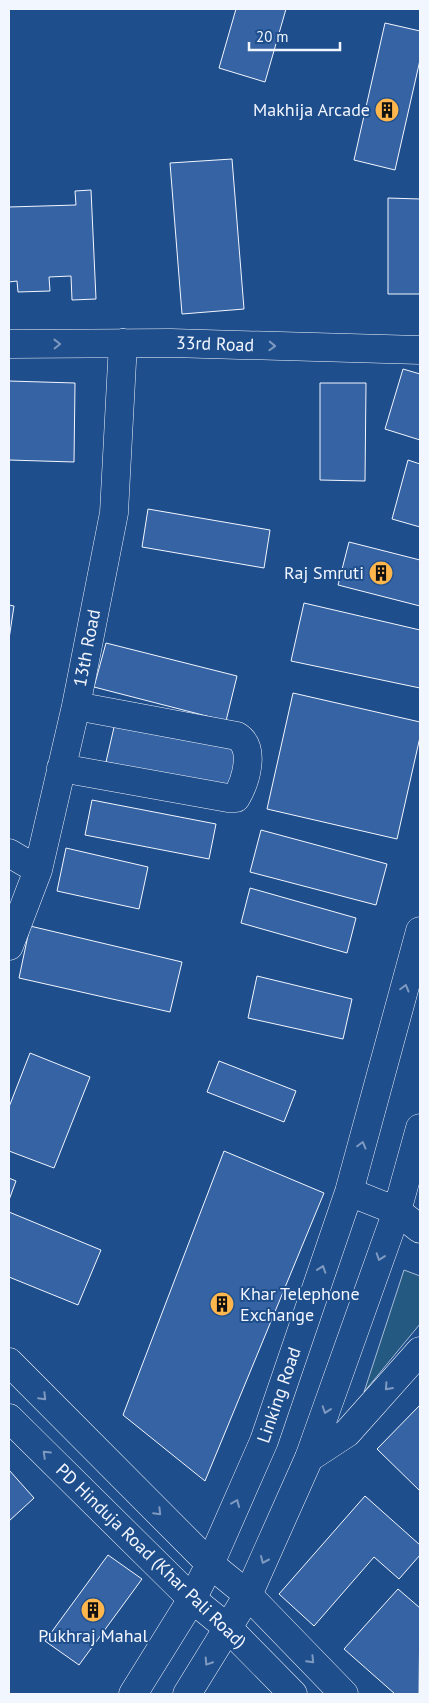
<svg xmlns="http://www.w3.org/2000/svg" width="429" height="1703" font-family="'PT Sans',sans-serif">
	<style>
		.green { fill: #245a82; stroke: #a8bbd7 }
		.building { fill: #3563a3; stroke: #f2f6ff }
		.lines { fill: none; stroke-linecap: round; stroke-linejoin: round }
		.minor-casing { stroke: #f2f6ff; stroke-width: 29 }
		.tertiary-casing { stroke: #f2f6ff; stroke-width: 29 }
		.secondary-casing { stroke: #f2f6ff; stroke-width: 29 }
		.minor { stroke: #1f4e8c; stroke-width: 28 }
		.tertiary { stroke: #1f4e8c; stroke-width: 28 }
		.secondary { stroke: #1f4e8c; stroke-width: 28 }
		.oneway { stroke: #7e9ac0 }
		.labels { text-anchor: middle; stroke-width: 4; stroke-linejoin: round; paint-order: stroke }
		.poi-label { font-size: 18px; fill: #f2f6ff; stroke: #1f4e8c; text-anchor: end }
		.street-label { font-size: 18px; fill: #f2f6ff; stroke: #1f4e8c }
	</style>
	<rect width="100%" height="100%" fill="#1f4e8c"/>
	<path class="green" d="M404,1270L420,1276V1324L364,1392Z"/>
	<path class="building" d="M236,9H286L265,82L219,68Z
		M385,23L420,31V60L395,170L354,160Z
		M232,159L244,309L182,314L170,163Z
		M91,190L96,299L72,300L71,276L49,277L50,291L18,292L17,281L9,282V207L76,205L75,191Z
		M388,198L420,199V294H388Z
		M403,369L420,374V440L385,429Z
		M9,381L75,383L74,462L9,460Z
		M320,383H366L365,481L320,480Z
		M408,460L420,464V527L392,519Z
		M148,509L270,530L264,568L142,547Z
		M349,542L420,560V606L338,585Z
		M304,603L420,630V688L291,661Z
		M9,605L14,606L9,639Z
		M106,643L237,676L226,721L94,687Z
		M293,693L420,722V737L397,839L267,809Z
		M115,723L241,749L233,789L106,762Z
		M92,800L216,824L209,859L85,835Z
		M261,830L387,864L376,905L250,872Z
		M66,848L148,867L139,909L57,891Z
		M250,888L356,918L347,953L241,923Z
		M30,926L182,962L170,1012L19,978Z
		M257,976L352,999L343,1039L248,1018Z
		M30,1053L90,1077L54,1168L9,1151V1107Z
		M219,1061L296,1091L284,1122L207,1092Z
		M224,1151L324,1193L205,1481L123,1415Z
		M9,1178L16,1181L9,1200Z
		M9,1212L101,1250L78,1305L9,1277Z
		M420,1405V1491L377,1449Z
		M9,1470L34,1498L9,1521Z
		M365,1496L420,1545V1555L399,1579L374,1557L314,1626L279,1594Z
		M108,1555L142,1579L79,1665L45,1641Z
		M398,1589L420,1608L419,1694H395L344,1649Z"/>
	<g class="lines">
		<defs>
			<path id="minor" d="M9,344L171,343L420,350
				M61,768L228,798H236C246,781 256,748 237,736L76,706
				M9,853L38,870
				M9,946L38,870L76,706L114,513L123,343
				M397,1211L420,1229
				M309,1458L347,1433L420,1351"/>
			<path id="tertiary" d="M9,1362L210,1564L248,1595L344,1694
				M9,1418L192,1599L229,1629L293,1694"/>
			<path id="secondary" d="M349,1192L397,1211
				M133,1694L192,1599L210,1564L264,1441L349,1192L420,931
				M187,1694L248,1595L309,1458L397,1211L420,1128"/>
		</defs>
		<use href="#minor" class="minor-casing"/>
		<use href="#tertiary" class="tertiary-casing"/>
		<use href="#secondary" class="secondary-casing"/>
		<use href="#minor" class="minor"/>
		<use href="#tertiary" class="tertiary"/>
		<use href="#secondary" class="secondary"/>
	</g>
	<defs><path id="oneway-chevron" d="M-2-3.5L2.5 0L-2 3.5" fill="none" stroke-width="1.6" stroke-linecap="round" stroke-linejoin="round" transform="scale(1.25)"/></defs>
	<g class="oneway">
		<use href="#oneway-chevron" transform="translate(57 344) rotate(-1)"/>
		<use href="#oneway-chevron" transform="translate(272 346) rotate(2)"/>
		<use href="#oneway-chevron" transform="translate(405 988) rotate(-75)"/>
		<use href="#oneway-chevron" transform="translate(362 1145) rotate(-75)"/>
		<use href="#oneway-chevron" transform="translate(380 1257) rotate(109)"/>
		<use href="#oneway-chevron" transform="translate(322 1269) rotate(-71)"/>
		<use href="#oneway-chevron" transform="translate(388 1387) rotate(132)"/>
		<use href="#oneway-chevron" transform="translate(43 1397) rotate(45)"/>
		<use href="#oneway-chevron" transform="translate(326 1410) rotate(109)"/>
		<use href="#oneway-chevron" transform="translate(46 1454) rotate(-136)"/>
		<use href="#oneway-chevron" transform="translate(236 1503) rotate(-67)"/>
		<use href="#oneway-chevron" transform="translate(158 1512) rotate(45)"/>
		<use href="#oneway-chevron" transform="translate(264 1560) rotate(114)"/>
		<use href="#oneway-chevron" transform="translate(311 1660) rotate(46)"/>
		<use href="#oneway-chevron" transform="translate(208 1662) rotate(123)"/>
	</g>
	<defs>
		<symbol id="building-disc" viewBox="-11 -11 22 22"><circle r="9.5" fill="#ffb74d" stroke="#1f4e8c"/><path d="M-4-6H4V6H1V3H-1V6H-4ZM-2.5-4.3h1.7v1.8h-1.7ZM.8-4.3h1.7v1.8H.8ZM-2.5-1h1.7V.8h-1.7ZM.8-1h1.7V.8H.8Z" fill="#111"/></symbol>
	</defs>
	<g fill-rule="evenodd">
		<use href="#building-disc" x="373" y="96" width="28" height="28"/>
		<use href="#building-disc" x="367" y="559" width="28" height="28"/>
		<use href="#building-disc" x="208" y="1290" width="28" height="28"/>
		<use href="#building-disc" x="79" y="1596" width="28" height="28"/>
	</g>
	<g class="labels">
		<g class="poi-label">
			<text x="370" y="116">Makhija Arcade</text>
			<text x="364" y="579">Raj Smruti</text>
			<text x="240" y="1300" text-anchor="start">Khar Telephone<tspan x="240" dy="21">Exchange</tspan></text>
			<text x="93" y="1642" text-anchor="middle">Pukhraj Mahal</text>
		</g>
		<g class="street-label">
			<text transform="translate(215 344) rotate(2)" y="6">33rd Road</text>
			<text transform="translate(87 648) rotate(-79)" y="6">13th Road</text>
			<text transform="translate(279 1395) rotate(-71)" y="6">Linking Road</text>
			<text transform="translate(151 1556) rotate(44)" y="6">PD Hinduja Road (Khar Pali Road)</text>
		</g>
	</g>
	<rect width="429" height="1703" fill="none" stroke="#f2f6ff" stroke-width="20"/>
	<path d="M249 42v8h91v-8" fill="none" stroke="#f2f6ff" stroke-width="2.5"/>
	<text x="256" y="42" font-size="15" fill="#f2f6ff" stroke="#1f4e8c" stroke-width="4" paint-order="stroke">20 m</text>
</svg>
